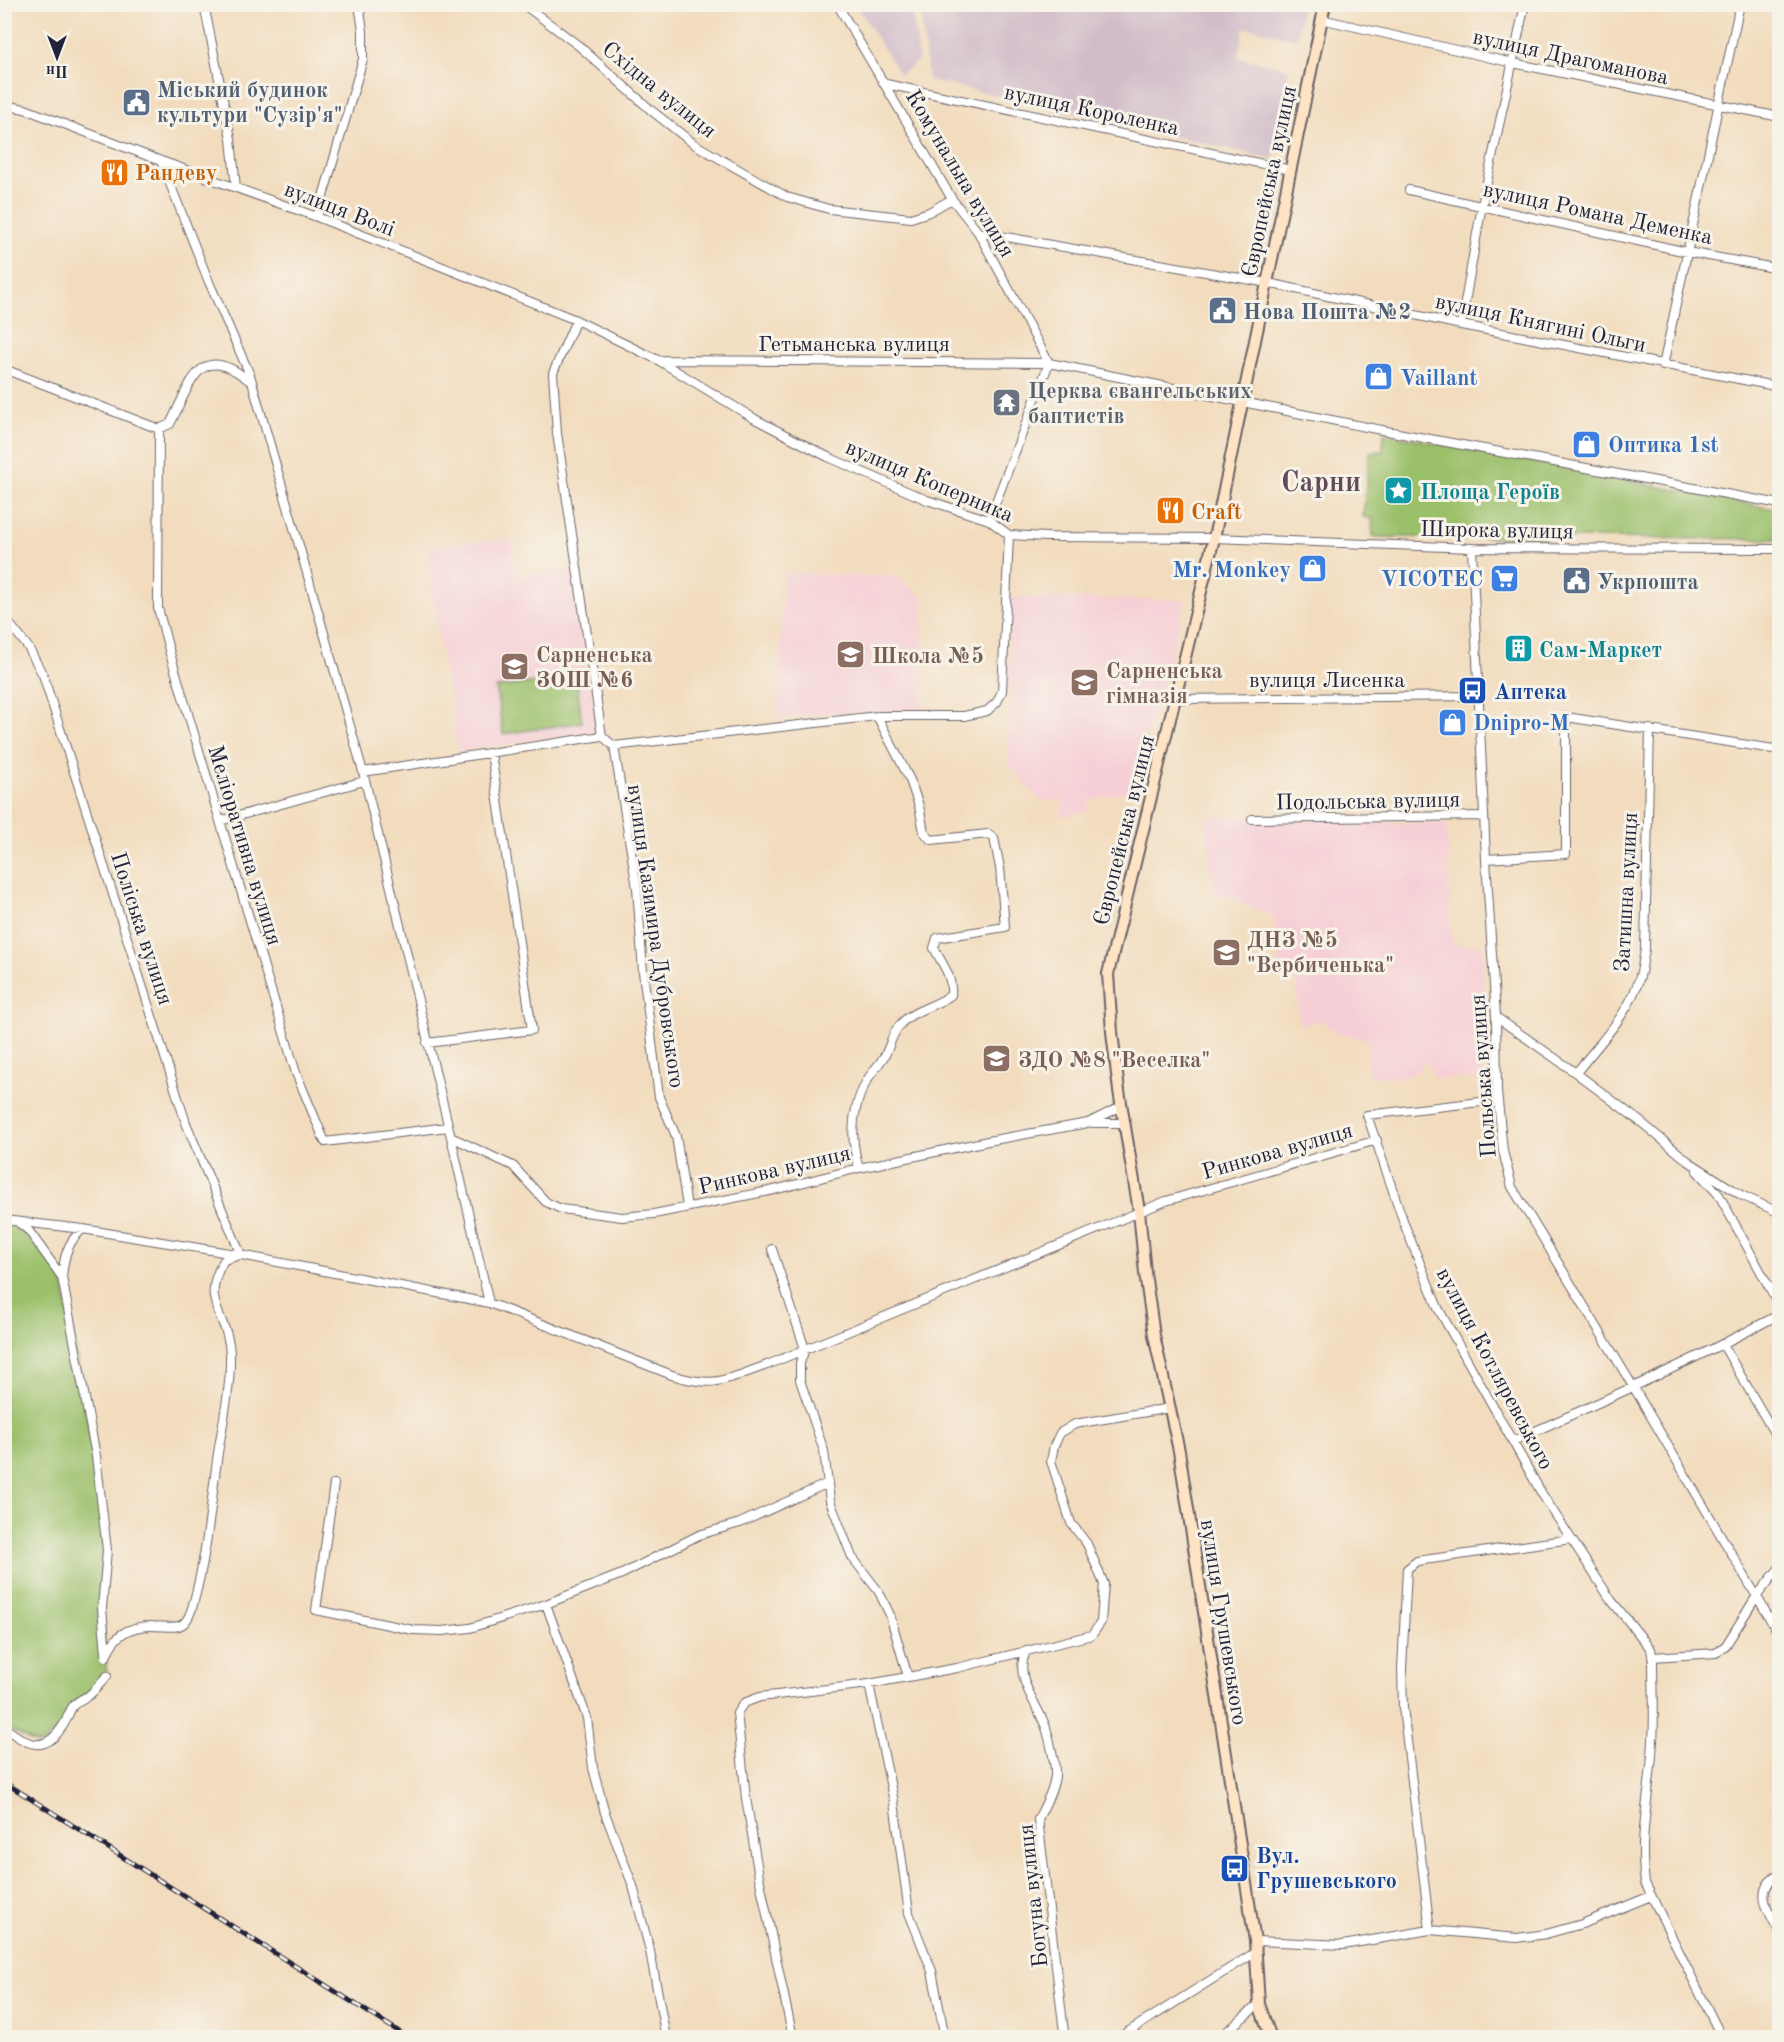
<svg xmlns="http://www.w3.org/2000/svg" width="1784" height="2042" font-family="'Old Standard TT',serif">
	<style>
		.built { fill: #f6cfd6 }
		.industrial { fill: #d1bdc9 }
		.green { fill: #9bc06a; stroke: #5e7152; stroke-width: 1.5 }
		.lines { fill: none; stroke-linecap: round; stroke-linejoin: round }
		.street-casing { stroke: #6b6368; stroke-width: 10 }
		.secondary-casing { stroke: #6b6368; stroke-width: 14 }
		.street { stroke: #fff; stroke-width: 8 }
		.secondary { stroke: #fee4c5; stroke-width: 10 }
		.rail-casing { stroke: #22223b; stroke-width: 5 }
		.rail { stroke: #f7f3e8; stroke-width: 3; stroke-dasharray: 9; stroke-linecap: butt }
		.labels { text-anchor: middle; stroke-width: 6; stroke-linejoin: round; paint-order: stroke }
		.street-label { font-size: 22px; fill: #22223b; stroke: #f7f3e8 }
		.service-label { font-size: 22px; font-weight: bold; fill: #4e5e75; stroke: #f7f3e8; text-anchor: start }
		.food-label { font-size: 22px; font-weight: bold; fill: #c56008; stroke: #f7f3e8; text-anchor: start }
		.shop-label { font-size: 22px; font-weight: bold; fill: #366cbe; stroke: #f7f3e8; text-anchor: start }
		.worship-label { font-size: 22px; font-weight: bold; fill: #5b616d; stroke: #f7f3e8; text-anchor: start }
		.culture-label { font-size: 22px; font-weight: bold; fill: #0d838f; stroke: #f7f3e8; text-anchor: start }
		.education-label { font-size: 22px; font-weight: bold; fill: #785e54; stroke: #f7f3e8; text-anchor: start }
		.transit-label { font-size: 22px; font-weight: bold; fill: #164399; stroke: #f7f3e8; text-anchor: start }
		.district-label { font-size: 28px; font-weight: bold; fill: #5f4b57; stroke: #f7f3e8 }
	</style>
	<rect width="100%" height="100%" fill="#f7f3e8"/>
	<filter id="ink" filterUnits="userSpaceOnUse"><feTurbulence type="fractalNoise" baseFrequency=".0167" numOctaves="2"/><feDisplacementMap in="SourceGraphic" scale="12" xChannelSelector="R" yChannelSelector="G"/><feConvolveMatrix kernelMatrix="1 2 1 2 8 2 1 2 1" color-interpolation-filters="sRGB"/></filter>
	<filter id="wash" filterUnits="userSpaceOnUse"><feTurbulence type="fractalNoise" baseFrequency=".008" numOctaves="4" result="noise"/><feDisplacementMap in="SourceGraphic" scale="24" xChannelSelector="R" yChannelSelector="G"/><feGaussianBlur stdDeviation="1.35" result="paint"/><feColorMatrix in="noise" values="0 0 0 0 0 0 0 0 0 0 0 0 0 0 0 0 0 1.4 0 .05"/><feComposite in="paint" operator="in"/></filter>
	<g filter="url(#wash)">
		<rect width="100%" height="100%" fill="#f2dcbd"/>
		<path class="built" d="M511,538L517,576L572,569L596,725L592,731L458,751L434,608L426,547Z
			M784,573L898,577L923,598L922,711L817,713L777,720Z
			M1010,598L1186,600L1130,791L1090,800L1087,811L1061,817L1062,798L1042,802L1009,766Z
			M1205,816L1268,819L1324,817L1353,826L1370,823H1447L1451,932L1454,944L1484,946L1483,1079H1435L1426,1059L1415,1075L1390,1077L1368,1075L1367,1039L1338,1034L1320,1021L1299,1025L1297,979L1279,978L1273,916L1213,891Z"/>
		<path class="industrial" d="M856,5H912L919,60L900,75Z
			M920,5H1302L1297,39L1244,27L1238,57L1289,69L1273,159L928,80Z"/>
		<path class="green" d="M1384,433L1779,510V539L1373,537L1372,519L1363,517L1370,452L1383,451Z
			M576,676L582,722L503,734L496,688Z
			M4,1220L18,1222L62,1277L83,1390L107,1550L102,1608L107,1676L79,1700L62,1728L38,1745L5,1727Z"/>
	</g>
	<g filter="url(#ink)">
		<g class="lines">
			<defs>
				<path id="street" d="M204,4L231,139L236,188
					M523,4L579,46L652,111L694,144L787,197L829,209L911,218L929,212L952,199
					M837,4L952,199L978,232L1049,363
					M1321,19L1513,63L1780,117
					M886,84L1291,170
					M4,105L25,109L161,161L317,217L576,320L658,360L755,419L828,457L927,500L989,520L1009,535L1047,537L1214,538L1472,548L1780,549
					M161,161L209,282L250,375L311,587L363,772L451,1137L489,1303
					M1409,190L1687,252L1780,269
					M317,217L363,59V31L359,4
					M978,232L1268,283L1461,325L1780,387
					M576,320L553,373L557,433L602,736L614,746L637,888L643,972L659,1097L676,1136L687,1207
					M1461,325L1482,205L1525,4
					M658,360L1049,363L1376,429L1780,504
					M1663,366L1740,4
					M4,369L159,429L170,424C191,385 198,338 251,382
					M159,429L158,608L169,650L220,821L296,1073L325,1142L448,1127
					M989,520L1049,363
					M1472,548L1486,859L1496,1017L1497,1091L1503,1151L1512,1187L1634,1388L1780,1636
					M4,617L28,647L43,675L186,1123L241,1255
					M1175,699L1479,696
					M614,746L877,716H964L987,711L997,702L1002,691L1009,535
					M363,772L602,736
					M1252,819L1484,816
					M220,821L364,781
					M1486,859L1566,854V717L1780,750
					M1496,1017L1576,1073L1642,1123L1688,1161L1741,1195L1780,1213
					M427,1043L532,1030L491,753
					M1576,1073C1596,1047 1627,1016 1637,985C1642,974 1643,961 1645,949L1650,729
					M1498,1100L1367,1115L1405,1226L1438,1308L1542,1494L1611,1600L1651,1649L1653,1662C1653,1688 1655,1714 1653,1740C1651,1789 1638,1835 1645,1883L1722,2038
					M1093,1123H1125
					M451,1137L513,1166L546,1202L561,1209L622,1217L654,1214L774,1190L859,1168L988,1141L1088,1123L1122,1106
					M859,1168C850,1139 851,1110 866,1082C871,1073 879,1065 885,1055C890,1046 892,1034 899,1026C911,1010 935,1007 951,995C953,976 942,964 934,948L937,938L1005,927L1000,868L994,838L988,834L931,840L924,832L919,806L910,780L877,716
					M1697,1171L1719,1195L1780,1307
					M4,1220L83,1229L241,1255L489,1303L672,1375C715,1389 727,1379 767,1365L1166,1201L1377,1140
					M19,1223L29,1231L62,1277L96,1456L107,1550L102,1608L106,1653
					M772,1249L805,1349L800,1363V1380L824,1451L830,1501L852,1557L879,1592L890,1615L908,1677
					M62,1277C64,1257 67,1242 83,1229
					M1723,1345L1780,1443
					M1513,1441C1603,1401 1693,1361 1780,1314
					M334,1484L316,1610L413,1630L442,1631L470,1628L546,1604L622,1574L699,1535L740,1523L828,1483
					M546,1604L587,1718L593,1768L605,1813L633,1886L650,1951L666,2038
					M1026,1652C1013,1676 1037,1704 1045,1725C1049,1736 1056,1765 1055,1776C1053,1791 1045,1805 1038,1819L1064,2032L1066,2038
					M106,1657C113,1636 128,1626 151,1626C177,1626 186,1634 194,1601C207,1554 211,1502 218,1453C223,1421 231,1387 230,1354C229,1315 198,1304 224,1260L237,1256
					M1652,1657L1716,1653L1726,1645L1756,1597L1780,1567
					M869,1684L894,1802L909,1913L932,1971L945,2038
					M4,1727C25,1743 43,1756 62,1727C67,1721 68,1713 73,1706C77,1701 82,1699 88,1696C95,1691 101,1682 107,1676
					M1780,1874C1751,1890 1769,1911 1780,1933
					M1430,1930L1403,1708L1402,1669L1407,1569L1417,1561L1571,1539
					M1255,1941L1343,1945L1430,1930L1517,1938L1546,1934L1582,1924L1651,1896
					M793,2038L759,1877L746,1798L737,1713L744,1703L760,1697L869,1684L957,1668L1092,1635L1101,1622L1104,1584L1087,1544L1071,1523L1051,1461L1054,1446L1060,1433L1075,1424L1170,1408
					M1118,2038L1256,1952
					M1219,2038L1259,2004"/>
				<path id="secondary" d="M1271,2038L1259,2004L1255,1941L1179,1451L1154,1335L1145,1273L1139,1211L1119,1091L1112,1032L1108,974L1214,538L1325,4"/>
			</defs>
			<use href="#street" class="street-casing"/>
			<use href="#secondary" class="secondary-casing"/>
			<use href="#street" class="street"/>
			<use href="#secondary" class="secondary"/>
			<defs>
				<path id="rail" d="M4,1782L409,2038"/>
			</defs>
			<use href="#rail" class="rail-casing"/>
			<use href="#rail" class="rail"/>
		</g>
	</g>
	<defs>
		<symbol id="civic-square" viewBox="-11 -11 22 22"><rect x="-9" y="-9" width="18" height="18" rx="4" fill="#5c6f8a" stroke="#f7f3e8"/><path d="M-.6-6.5H3V-4.5H.6V-3L4-1V1h2V6H-6V1h2V-1L-.6-3ZM-1.2 2.5V6h2.4V2.5Z" fill="#fff"/></symbol>
		<symbol id="restaurant-square" viewBox="-11 -11 22 22"><rect x="-9" y="-9" width="18" height="18" rx="4" fill="#e8710a" stroke="#f7f3e8"/><path d="M-5-6h1v4h1v-4h1v4h1v-4h1v5L-1.5 .5V6h-2V.5L-5-1ZM5-6V6H3V1.5H1.5Q1.5-4 5-6Z" fill="#fff"/></symbol>
		<symbol id="shop-square" viewBox="-11 -11 22 22"><rect x="-9" y="-9" width="18" height="18" rx="4" fill="#3f7fe0" stroke="#f7f3e8"/><path d="M-5-2.5h2.3a2.7 3.5 0 0 1 5.4 0H5L5.5 6h-11ZM-1.5-2.5h3a1.5 2.3 0 0 0-3 0Z" fill="#fff"/></symbol>
		<symbol id="temple-square" viewBox="-11 -11 22 22"><rect x="-9" y="-9" width="18" height="18" rx="4" fill="#6b7280" stroke="#f7f3e8"/><path d="M0-6L5-2H3V0L6.5 2.5H4V6H1.5V3h-3V6H-4V2.5H-6.5L-3 0V-2H-5Z" fill="#fff"/></symbol>
		<symbol id="sight-square" viewBox="-11 -11 22 22"><rect x="-9" y="-9" width="18" height="18" rx="4" fill="#0f9aa8" stroke="#f7f3e8"/><path d="M0-6L1.8-2.2L6-1.7L2.9 1.2L3.7 5.4L0 3.3L-3.7 5.4L-2.9 1.2L-6-1.7L-1.8-2.2Z" fill="#fff"/></symbol>
		<symbol id="supermarket-square" viewBox="-11 -11 22 22"><rect x="-9" y="-9" width="18" height="18" rx="4" fill="#3f7fe0" stroke="#f7f3e8"/><path d="M-6-5.5h2.5l.6 2H6L4.5 2H-2.5L-4.4-4H-6ZM-1.5 3.2a1.3 1.3 0 1 0 .1 0ZM3 3.2a1.3 1.3 0 1 0 .1 0Z" fill="#fff"/></symbol>
		<symbol id="building-square" viewBox="-11 -11 22 22"><rect x="-9" y="-9" width="18" height="18" rx="4" fill="#0f9aa8" stroke="#f7f3e8"/><path d="M-4-6H4V6H1V3H-1V6H-4ZM-2.5-4.3h1.7v1.8h-1.7ZM.8-4.3h1.7v1.8H.8ZM-2.5-1h1.7V.8h-1.7ZM.8-1h1.7V.8H.8Z" fill="#fff"/></symbol>
		<symbol id="school-square" viewBox="-11 -11 22 22"><rect x="-9" y="-9" width="18" height="18" rx="4" fill="#8d6e63" stroke="#f7f3e8"/><path d="M0-5L7-2L0 1L-7-2ZM-4 1L0 2.5L4 1V4Q0 6-4 4Z" fill="#fff"/></symbol>
		<symbol id="bus-square" viewBox="-11 -11 22 22"><rect x="-9" y="-9" width="18" height="18" rx="4" fill="#1a4fb4" stroke="#f7f3e8"/><path d="M-5-6H5V4H4V6H2V4H-2V6H-4V4H-5ZM-3.5-4V0h7V-4ZM-3.5 1.2v1.5H-2V1.2ZM2 1.2v1.5H3.5V1.2Z" fill="#fff"/></symbol>
	</defs>
	<g fill-rule="evenodd">
		<use href="#civic-square" x="120" y="86" width="33" height="33"/>
		<use href="#restaurant-square" x="98" y="156" width="33" height="33"/>
		<use href="#civic-square" x="1206" y="294" width="33" height="33"/>
		<use href="#shop-square" x="1362" y="360" width="33" height="33"/>
		<use href="#temple-square" x="990" y="386" width="33" height="33"/>
		<use href="#shop-square" x="1570" y="428" width="33" height="33"/>
		<use href="#sight-square" x="1382" y="474" width="33" height="33"/>
		<use href="#restaurant-square" x="1154" y="494" width="33" height="33"/>
		<use href="#shop-square" x="1296" y="552" width="33" height="33"/>
		<use href="#supermarket-square" x="1488" y="562" width="33" height="33"/>
		<use href="#civic-square" x="1560" y="564" width="33" height="33"/>
		<use href="#building-square" x="1502" y="632" width="33" height="33"/>
		<use href="#school-square" x="834" y="638" width="33" height="33"/>
		<use href="#school-square" x="498" y="650" width="33" height="33"/>
		<use href="#school-square" x="1068" y="666" width="33" height="33"/>
		<use href="#bus-square" x="1456" y="674" width="33" height="33"/>
		<use href="#shop-square" x="1436" y="706" width="33" height="33"/>
		<use href="#school-square" x="1210" y="936" width="33" height="33"/>
		<use href="#school-square" x="980" y="1042" width="33" height="33"/>
		<use href="#bus-square" x="1218" y="1852" width="33" height="33"/>
	</g>
	<g class="labels">
		<g class="street-label">
			<text transform="translate(1571 56) rotate(12)" y="8">вулиця Драгоманова</text>
			<text transform="translate(660 89) rotate(39)" y="8">Східна вулиця</text>
			<text transform="translate(1092 109) rotate(12)" y="8">вулиця Короленка</text>
			<text transform="translate(961 173) rotate(59)" y="8">Комунальна вулиця</text>
			<text transform="translate(1268 181) rotate(-78)" y="8">Європейська вулиця</text>
			<text transform="translate(340 208) rotate(21)" y="8">вулиця Волі</text>
			<text transform="translate(1598 212) rotate(12)" y="8">вулиця Романа Деменка</text>
			<text transform="translate(1541 322) rotate(12)" y="8">вулиця Княгині Ольги</text>
			<text x="854" y="351">Гетьманська вулиця</text>
			<text transform="translate(930 480) rotate(23)" y="8">вулиця Коперника</text>
			<text transform="translate(1497 529) rotate(1)" y="8">Широка вулиця</text>
			<text x="1327" y="687">вулиця Лисенка</text>
			<text transform="translate(1368 800) rotate(-1)" y="8">Подольська вулиця</text>
			<text transform="translate(1123 830) rotate(-76)" y="8">Європейська вулиця</text>
			<text transform="translate(246 845) rotate(73)" y="8">Меліоративна вулиця</text>
			<text transform="translate(1625 892) rotate(-87)" y="8">Затишна вулиця</text>
			<text transform="translate(143 928) rotate(72)" y="8">Поліська вулиця</text>
			<text transform="translate(657 936) rotate(82)" y="8">вулиця Казимира Дубровського</text>
			<text transform="translate(1482 1076) rotate(-94)" y="8">Польська вулиця</text>
			<text transform="translate(1277 1150) rotate(-16)" y="8">Ринкова вулиця</text>
			<text transform="translate(774 1169) rotate(-13)" y="8">Ринкова вулиця</text>
			<text transform="translate(1496 1368) rotate(62)" y="8">вулиця Котляревського</text>
			<text transform="translate(1225 1622) rotate(81)" y="8">вулиця Грушевського</text>
			<text transform="translate(1032 1896) rotate(-96)" y="8">Богуна вулиця</text>
		</g>
		<g class="service-label">
			<text x="157" y="97">Міський будинок<tspan x="157" dy="25">культури "Сузір'я"</tspan></text>
			<text x="1243" y="319">Нова Пошта №2</text>
			<text x="1597" y="589">Укрпошта</text>
		</g>
		<g class="food-label">
			<text x="135" y="180">Рандеву</text>
			<text x="1191" y="519">Craft</text>
		</g>
		<g class="shop-label">
			<text x="1400" y="385">Vaillant</text>
			<text x="1608" y="452">Оптика 1st</text>
			<text x="1291" y="577" text-anchor="end">Mr. Monkey</text>
			<text x="1483" y="586" text-anchor="end">VICOTEC</text>
			<text x="1473" y="730">Dnipro-M</text>
		</g>
		<g class="worship-label">
			<text x="1028" y="398">Церква євангельських<tspan x="1028" dy="25">баптистів</tspan></text>
		</g>
		<g class="culture-label">
			<text x="1420" y="499">Площа Героїв</text>
			<text x="1539" y="657">Сам-Маркет</text>
		</g>
		<g class="education-label">
			<text x="536" y="662">Сарненська<tspan x="536" dy="25">ЗОШ №6</tspan></text>
			<text x="872" y="663">Школа №5</text>
			<text x="1106" y="678">Сарненська<tspan x="1106" dy="25">гімназія</tspan></text>
			<text x="1247" y="947">ДНЗ №5<tspan x="1247" dy="25">"Вербиченька"</tspan></text>
			<text x="1018" y="1067">ЗДО №8 "Веселка"</text>
		</g>
		<g class="transit-label">
			<text x="1494" y="699">Аптека</text>
			<text x="1256" y="1863">Вул.<tspan x="1256" dy="25">Грушевського</tspan></text>
		</g>
		<g class="district-label">
			<text x="1321" y="491">Сарни</text>
		</g>
	</g>
	<rect width="1784" height="2042" fill="none" stroke="#f7f3e8" stroke-width="24"/>
	<g transform="translate(57 57) rotate(180)" stroke="#f7f3e8" stroke-width="4.5" paint-order="stroke">
	<path d="M0-4.5L10 22L0 15L-10 22Z" fill="#22223b"/>
	<text y="-9" font-size="16" font-weight="bold" text-anchor="middle" fill="#22223b">Пн</text>
	</g>
</svg>
